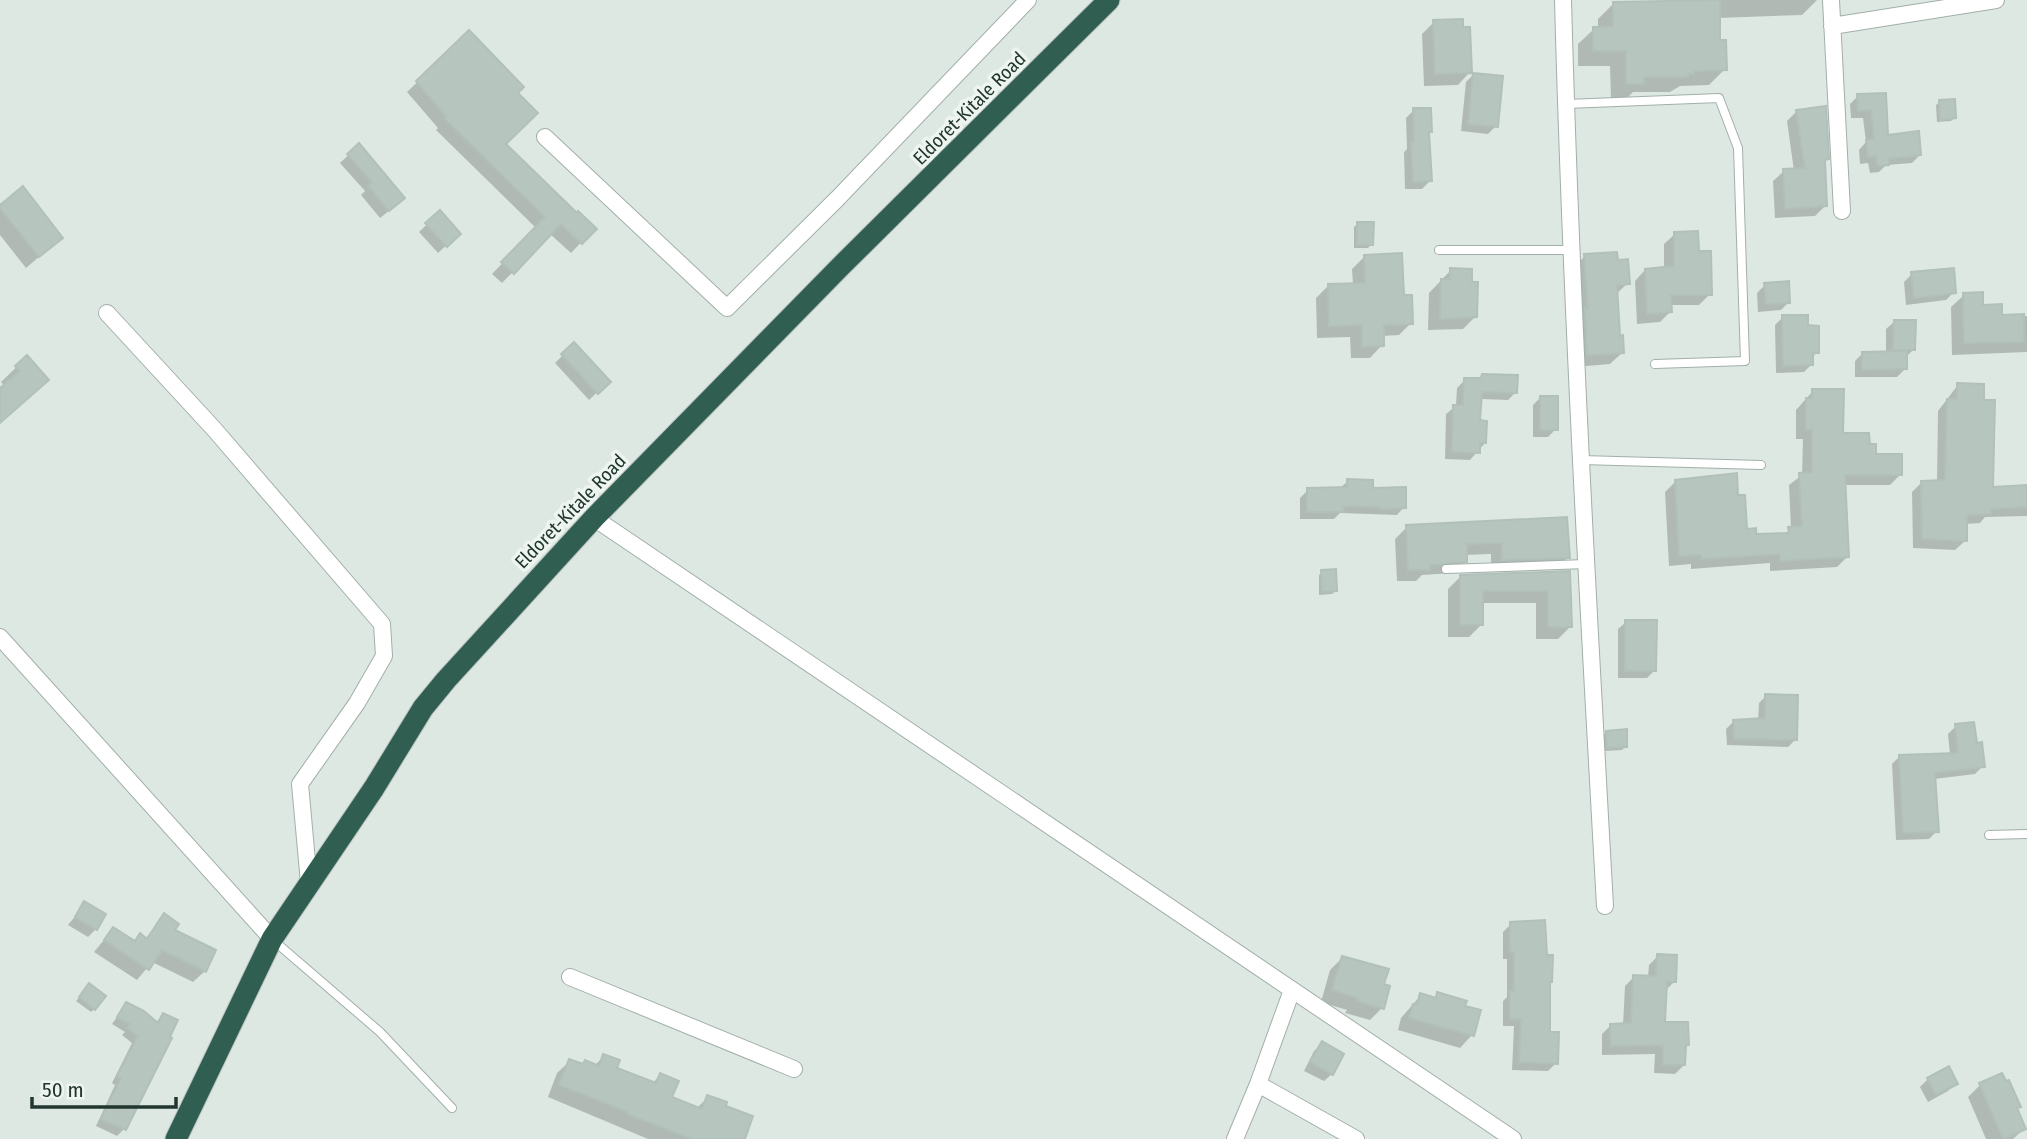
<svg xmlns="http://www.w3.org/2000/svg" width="2027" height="1139" font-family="'Fira Sans Condensed',sans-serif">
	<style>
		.shadow { fill: #0003 }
		.building { fill: #b7c5bf; stroke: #b1c1b9; stroke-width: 2 }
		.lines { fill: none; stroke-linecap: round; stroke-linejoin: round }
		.lane-casing { stroke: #a2afa9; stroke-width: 10 }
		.street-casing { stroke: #a2afa9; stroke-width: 18 }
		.highway-casing { stroke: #bcc3c1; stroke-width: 23 }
		.lane { stroke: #fff; stroke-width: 8 }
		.street { stroke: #fff; stroke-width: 16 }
		.highway { stroke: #305f52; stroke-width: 21 }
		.labels { text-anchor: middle; stroke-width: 7; stroke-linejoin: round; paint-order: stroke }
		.street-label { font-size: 19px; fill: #21362f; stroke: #eef5f1 }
	</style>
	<rect width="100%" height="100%" fill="#dee8e3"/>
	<path class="shadow" d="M1680,0H1817L1802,15L1718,18V42L1725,69L1709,85L1680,86L1670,92H1633L1626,99H1611L1610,66H1578V44L1594,29H1598V19L1614,3L1678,2Z
		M1434,22L1470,72L1458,85L1424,86L1422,34Z
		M469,32L516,93L504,144L577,216L594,229L571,253L550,234L502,283L492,274L536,228L436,130L438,128L407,92Z
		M1474,74L1496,126L1488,134L1461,131L1466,82Z
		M1884,95L1886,137L1920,155L1912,163L1886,165L1879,172L1870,173L1868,163L1860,164L1859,150L1866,142L1863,118H1851L1850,104L1858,96Z
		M1940,102L1954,118L1951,121L1937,122L1936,105Z
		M1414,110L1430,131L1428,134L1430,181L1422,189H1405L1404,152L1407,149L1406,118Z
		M1797,111L1827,159L1823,162L1825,206L1815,216L1775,218L1773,181L1784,171H1794L1787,121Z
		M359,145L395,206L380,218L361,195L365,191L340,163Z
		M0,207L61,238L26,268L0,235Z
		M439,213L459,234L438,253L419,232Z
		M1357,224L1372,244L1368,248H1354V227Z
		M1675,234L1697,253L1710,294L1699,305H1670L1671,311L1660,322L1637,324L1635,281L1645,270L1664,269V244Z
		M1365,256L1402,297L1411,323L1399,335L1382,336V345L1370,358H1351L1350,337L1317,338L1316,298L1328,286L1353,285L1352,269Z
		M1585,256L1616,262L1628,283L1615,295L1618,338L1623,352L1610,364L1575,367L1573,268Z
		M1451,270L1470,283L1476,316L1463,329L1428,330L1429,293Z
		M1912,274L1954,292L1946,300L1906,305L1904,282Z
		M1765,285L1789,302L1781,310L1758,312L1757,293Z
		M1964,295L2000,317L2027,316V352L1952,355L1951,307Z
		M1783,317L1807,326L1817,352L1812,358V364L1804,372L1776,373L1775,325Z
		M1894,322L1914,349L1905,358V369L1897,377H1855V361L1863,353H1886V329Z
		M574,344L608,382L589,400L555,363Z
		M27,357L0,422V390L5,386L1,382Z
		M1482,376L1516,392L1508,400L1480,399L1478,422L1485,443L1470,460L1445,459L1446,414L1456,406L1457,388L1465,380H1479Z
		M1958,385L1991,488L2027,487V516L1985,517L1980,523L1965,524V541L1955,550L1913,548L1912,492L1922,482H1937L1938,411Z
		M1813,391L1842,435L1868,446L1874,456L1901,474L1890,485H1844L1847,557L1837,567L1770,571V563L1691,569V564L1669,566L1665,492L1676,481L1737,497L1745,531L1755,536L1783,535L1791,529L1789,485L1802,475L1803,439H1796V410Z
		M1541,397L1556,429L1548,437H1533V405Z
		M1348,481L1371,490L1404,507L1397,515L1340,513L1334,519H1300V498L1308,490L1339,489Z
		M1566,519L1568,557L1556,569L1491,571V554L1465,555V561L1454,573L1422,575L1416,581H1397L1395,539L1407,527Z
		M1322,572L1335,591L1332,594L1319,595V575Z
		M1570,573V627L1558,639H1536V603H1481V625L1469,637H1448V589L1460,577Z
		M1626,622L1655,670L1647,678H1618V629Z
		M1766,696L1795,740L1788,747L1727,745L1726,729L1733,722L1758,720L1759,703Z
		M1956,726L1975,745L1983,766L1975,774L1934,779L1937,831L1929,839L1896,840L1892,764L1900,756L1950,755L1948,734Z
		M1606,732L1626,746L1622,750L1604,751L1603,736Z
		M85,904L96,929L88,937L68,925Z
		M164,916L172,931L205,971L193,982L152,962L137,980L94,952L113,929L133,942L140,936L145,939Z
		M1511,924L1551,982L1548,984V1034L1556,1063L1548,1071L1512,1070L1514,1026H1503V1001L1507,997V959H1503V932Z
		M1658,956L1674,982L1665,991L1663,1024L1687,1044L1684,1047V1065L1675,1074L1654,1073L1655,1054L1602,1055V1034L1611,1025H1623L1625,986L1634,977H1648L1649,965Z
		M1342,958L1382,985V1008L1370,1020L1345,1013L1347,1010L1321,1002L1330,970Z
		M86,989L94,1009L91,1012L76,1001Z
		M1438,994L1463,1007L1472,1035L1460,1048L1398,1030L1401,1018L1421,995L1434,999Z
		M126,1004L155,1023L163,1015L170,1039L124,1129L117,1136L96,1126L115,1085L112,1083L132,1043L122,1035L125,1032L112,1024Z
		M1322,1044L1332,1074L1324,1081L1304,1071L1314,1051Z
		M604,1056L615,1069L653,1083L660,1075L670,1098L697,1108L708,1097L743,1139H648L548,1097L557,1073L570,1061L582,1066H594Z
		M1928,1079L1956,1083L1948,1091L1928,1102L1920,1087Z
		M1980,1085L2016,1109L2024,1129L2013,1139H1986L1968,1097Z"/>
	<path class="building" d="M1720,0V40H1726L1727,70L1694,71V74H1688V77H1644V84H1626V51H1593V27H1613V2Z
		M1463,19V27H1470L1472,73L1435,74L1433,20Z
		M469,30L524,87L518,93L538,113L506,144L577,213L578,211L597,229L582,244L561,224L514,274L501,262L545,217L445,119L447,117L416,81Z
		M1473,73L1503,76L1498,127L1468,124Z
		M1886,93L1888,135L1919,131L1921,155L1889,159V165L1878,166L1876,156L1868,157L1866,140L1874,139L1871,110L1858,111L1857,94Z
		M1955,99L1956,118L1940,120L1939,100Z
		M1826,106L1829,159L1825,160L1827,206L1785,209L1783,169L1805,168L1796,110Z
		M1413,108H1431L1432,132H1429L1432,181L1413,182L1411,142H1414Z
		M359,143L405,198L389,211L368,186L372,182L347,154Z
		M23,186L63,238L39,257L0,208V205Z
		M440,210L461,234L447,247L425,223Z
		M1357,222H1374L1373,245H1357Z
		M1698,231L1699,251H1711L1712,295H1671L1672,312L1647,314L1645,269L1674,266V232Z
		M1617,252L1618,260L1628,259L1630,284L1617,285L1620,336L1623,335L1624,353L1587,355L1585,308H1588L1584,254Z
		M1402,253L1404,295H1412L1413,324L1384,325V346L1362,347V325L1329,326L1328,284L1365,283L1364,255Z
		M1450,268L1472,269V282H1478L1477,317L1440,319L1441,279H1450Z
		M1954,268L1956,293L1914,298L1911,272Z
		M1789,281L1790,303L1766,304L1764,283Z
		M1983,292V305L2002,304V315L2024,314V342L1964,343L1963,293Z
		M1782,315H1808V325L1819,326V353H1813V365L1783,366Z
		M1894,320H1916L1915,350H1893Z
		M574,342L611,382L598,394L561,354Z
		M1907,351V369L1862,370V352Z
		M27,355L49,380L0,423V388L20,371L15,366Z
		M1482,374L1518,375L1517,393L1482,392L1480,420L1487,421L1486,443H1480V453L1452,452L1453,405H1463L1464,378H1481Z
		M1957,383L1984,384V400H1995L1993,487L2027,485V507L1991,509V514L1967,515V541L1922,539L1921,481L1945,480L1947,399H1957Z
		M1812,389H1844L1843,433H1869L1870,444H1876V454H1902V475H1845L1849,557L1780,561V554L1701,559V555L1679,556L1675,480L1737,473L1738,495H1745L1747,529L1756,528V534L1789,533L1788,527L1802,526L1799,473L1812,472V429L1806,430V398H1812Z
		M1540,396H1558V430H1540Z
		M1347,479L1373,480V488L1406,487V508L1380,509V507L1343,506L1344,512H1307V488L1347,487Z
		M1567,517L1570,558L1502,560V543L1467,544V562L1430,565V570H1408L1406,525Z
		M1336,569L1337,591L1322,592L1321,570Z
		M1570,571L1572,627H1548V591H1483V625H1460V575Z
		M1625,620H1657L1656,671H1625Z
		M1765,694L1798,695L1797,740L1734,739L1733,720L1765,718Z
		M1974,722L1977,743L1982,742L1985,767L1935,773L1939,832L1903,833L1899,755L1958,753L1955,724Z
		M1627,729V747L1607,748L1606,731Z
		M84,901L106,914L97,930L75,917Z
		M164,913L179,924L175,930L216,950L206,972L162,950L149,970L104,940L113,927L135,941L140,933L147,939Z
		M1545,920L1547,955H1553L1552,982H1550V1032H1559L1558,1064L1519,1062L1521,1019H1510V991H1514V952H1510V922Z
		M1657,954L1677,955L1676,982H1667L1665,1022H1688L1689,1045H1686L1685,1065H1663V1045L1611,1046L1610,1024L1631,1023L1633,975L1656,976Z
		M1342,956L1389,969L1384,984L1390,986L1384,1009L1357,1001L1358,998L1332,990Z
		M89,983L106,996L95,1010L79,997Z
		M1437,992L1467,1001L1465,1006L1481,1010L1474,1036L1409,1018L1413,1004L1417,1005L1420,993L1436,998Z
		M126,1002L144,1011L158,1023L163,1013L178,1020L170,1037L172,1038L126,1130L101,1119L121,1078L117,1076L138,1036L127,1028L130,1024L117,1017Z
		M1322,1041L1344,1054L1333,1075L1310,1062Z
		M603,1054L620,1060L617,1068L656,1083L660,1073L679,1081L672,1097L702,1109L707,1095L727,1102L726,1106L753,1116L745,1139H692L627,1114L628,1112L559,1085L569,1059L583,1064L585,1060L599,1066Z
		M1949,1066L1958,1084L1936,1095L1927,1078Z
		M2002,1073L2006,1081L2009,1080L2021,1107L2017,1108L2026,1129L2003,1139L1979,1083Z"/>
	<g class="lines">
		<defs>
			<path id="lane" d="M1566,104L1719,98L1738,148L1745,361L1655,364
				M1439,250H1571
				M1581,460L1761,465
				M1446,569L1586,564
				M1989,835L2027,834
				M273,940L380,1032L452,1108"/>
			<path id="street" d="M1563,0C1571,302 1588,604 1605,906
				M1831,0L1842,211
				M1832,26L1996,0
				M545,137L727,308L837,199L1028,0
				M107,313L214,429L382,624L384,656L357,703L300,784L309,883
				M594,518L1513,1139
				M0,637L272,939
				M570,977L794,1069
				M1258,1084L1356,1139
				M1235,1139L1258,1084L1292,990"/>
			<path id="highway" d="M176,1139L272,939L374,788L423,708L446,680L594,518L840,267L1109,0"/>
		</defs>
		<use href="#lane" class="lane-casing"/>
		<use href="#street" class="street-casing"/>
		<use href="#highway" class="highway-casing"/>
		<use href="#lane" class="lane"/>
		<use href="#street" class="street"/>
		<use href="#highway" class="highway"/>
	</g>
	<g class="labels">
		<g class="street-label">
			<text transform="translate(969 108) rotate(-45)" y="7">Eldoret-Kitale Road</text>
			<text transform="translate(570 511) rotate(-46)" y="7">Eldoret-Kitale Road</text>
		</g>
	</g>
	<path d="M32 1097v10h144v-10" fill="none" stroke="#21362f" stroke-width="3.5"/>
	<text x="42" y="1097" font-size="21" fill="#21362f" stroke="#eef5f1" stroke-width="5" paint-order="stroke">50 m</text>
</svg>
